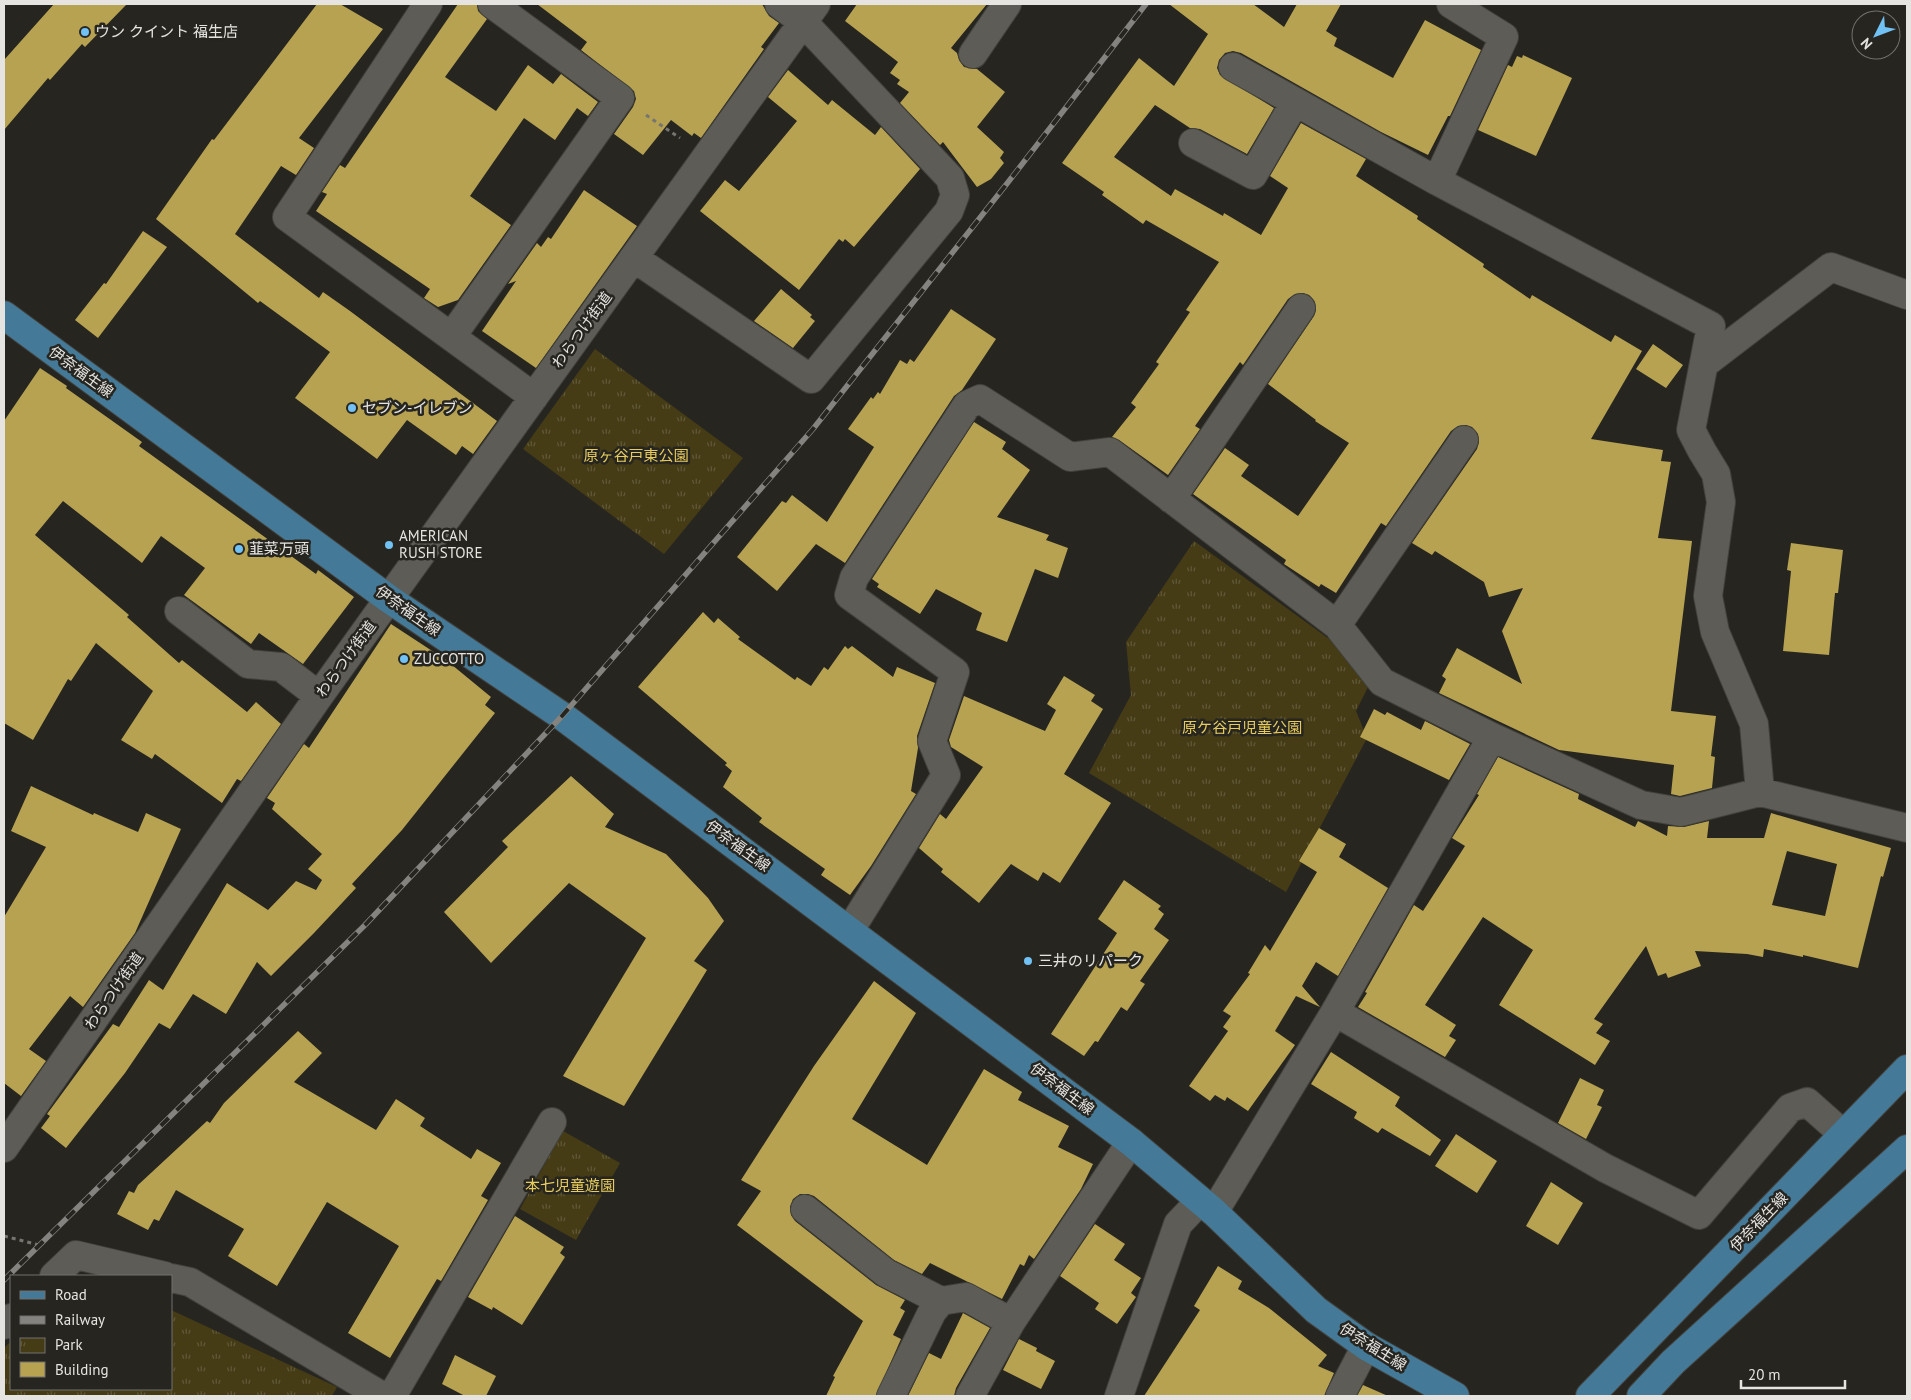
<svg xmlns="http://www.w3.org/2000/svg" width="1911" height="1400" font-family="'PT Sans','Noto Sans JP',sans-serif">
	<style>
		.park { fill: url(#park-tufts) }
		.building { fill: #b6a251; fill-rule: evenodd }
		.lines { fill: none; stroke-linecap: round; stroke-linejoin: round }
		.minor-casing { stroke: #42413d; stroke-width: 30 }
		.major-casing { stroke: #42413d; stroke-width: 30 }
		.path { stroke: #767571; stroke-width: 3; stroke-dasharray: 4 4; stroke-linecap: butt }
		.minor { stroke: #5e5c56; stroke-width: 28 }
		.major { stroke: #447a97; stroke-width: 28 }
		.rail-casing { stroke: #84837f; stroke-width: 5.5 }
		.rail { stroke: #262520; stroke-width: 4; stroke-dasharray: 11; stroke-linecap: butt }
		.poi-dot { fill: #71c1f5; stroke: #262520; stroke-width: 2 }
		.labels { text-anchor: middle; stroke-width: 5; stroke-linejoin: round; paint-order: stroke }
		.poi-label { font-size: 15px; fill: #e5e4e1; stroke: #262520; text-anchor: start }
		.street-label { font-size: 15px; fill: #e5e4e1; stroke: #262520 }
		.park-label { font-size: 15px; fill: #e7cc5c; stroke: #262520 }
	</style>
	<defs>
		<pattern id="park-tufts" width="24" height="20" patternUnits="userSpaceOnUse" patternTransform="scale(1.25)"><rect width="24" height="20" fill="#453c16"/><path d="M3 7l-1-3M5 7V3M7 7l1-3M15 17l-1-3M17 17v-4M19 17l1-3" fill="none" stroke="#605838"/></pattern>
	</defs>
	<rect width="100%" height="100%" fill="#262520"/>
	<path class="park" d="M595,349L743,458L664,554L523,449Z
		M1194,541L1343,649L1369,685L1356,711L1367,738L1286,892L1089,773L1131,695L1126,642Z
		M563,1131L620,1163L576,1240L520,1209Z
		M171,1310L337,1387L332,1396H4V1348L11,1341V1389H171Z"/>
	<path class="building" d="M54,4H127L85,47L82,44L50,80L48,78L4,130V60Z
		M317,4H340L383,29L299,138L314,148L296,175L281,166L235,234L319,298L323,292L350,311L497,421L473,454L462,446L456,455L407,420L377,459L295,398L330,352L260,301L258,303L156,219L212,139L214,140Z
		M458,4H477L478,11L487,19L445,77L496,111L528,65L553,84L561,74L598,102L588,116L577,108L555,140L524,118L470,196L511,225L458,300L438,307L424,298L430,289L316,211L327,194L322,192L340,165L345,168Z
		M537,4H762L769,16L779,23L761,47L764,49L701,138L694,133L692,136L671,120L643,155L614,134L633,107L636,99L634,91L581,50L587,42Z
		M857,4H987L951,48L957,53L959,60L964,67L977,69L1005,92L977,127L1004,152L1000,158L1004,163L991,179L977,187L943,142L940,145L900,103L909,92L897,84L900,80L890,73L898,62L845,21Z
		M1169,4H1253L1284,27L1297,4H1341L1326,31L1337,38L1334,46L1393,78L1425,20L1481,50L1450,116H1448L1428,155L1381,132L1241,53L1233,51L1225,53L1219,60L1217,68L1220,75L1274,108L1247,154L1200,129L1190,128L1155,105L1114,157L1171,196L1175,189L1223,216L1224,213L1261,235L1288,188L1270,176L1301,123L1366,159L1356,176L1418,216L1417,219L1484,264L1483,267L1530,299L1532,295L1611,342L1615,335L1642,351L1591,439L1663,450L1661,461L1671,462L1658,538L1692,541L1671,711L1716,716L1711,756L1715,757L1712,788L1680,796L1671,794L1674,765L1559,750L1439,693L1446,679L1442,676L1457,648L1522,684L1502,631L1523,588L1489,597L1484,582L1435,551L1432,555L1412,543L1477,449L1479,442L1478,434L1472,427L1466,425L1458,426L1451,431L1386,526L1381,523L1336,593L1321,584L1319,587L1284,564L1286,560L1193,494L1225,448L1249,465L1241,476L1298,516L1349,443L1315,421L1316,420L1268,384L1314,316L1316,310L1315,302L1309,295L1303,293L1295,294L1288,299L1243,365L1240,362L1195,426L1200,429L1168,475L1119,440L1112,437L1136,407L1131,403L1159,364L1156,362L1190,312L1186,310L1219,262L1146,220L1143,224L1102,195L1104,192L1062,163L1139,58L1174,86L1208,34Z
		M1523,55L1572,78L1536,156L1478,130L1508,65L1512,67L1517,56L1522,58Z
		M788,70L828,105L832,100L875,135L881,127L920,169L854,247L845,239L843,242L839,239L799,290L700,211L725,180L739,191L797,121L768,97Z
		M584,190L637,226L536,368L482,331L516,281L508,284L537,243L541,247L548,237L551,239Z
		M143,231L167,247L98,338L75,320L104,283L106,284Z
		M781,289L812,315L810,317L815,321L793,348L754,321Z
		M951,309L996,339L962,390L954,396L845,563L816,544L777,591L737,557L782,501L786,503L792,495L827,522L874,447L848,429L871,397L873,399L878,392L880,394L900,360L907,364L910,359L914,362Z
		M1653,344L1683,365L1666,388L1636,369Z
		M40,368L67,386L66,388L142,442L139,446L316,574L318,570L354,597L303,664L259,633L251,644L184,595L205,568L161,536L142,563L63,501L35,535L129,615L127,617L179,663L182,660L247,712L256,702L281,724L241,781L237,779L222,803L155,754L152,759L121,740L153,691L96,643L71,681L68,679L33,740L4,723V421Z
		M974,422L1006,442L1002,449L1030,470L997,517L1049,535L1046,540L1068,548L1058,578L1035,569L1007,642L976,630L982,613L936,589L920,614L877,587L879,584L872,579Z
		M1791,543L1843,550L1838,593H1835L1829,655L1783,651L1791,571L1787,570Z
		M703,612L714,623L718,618L740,637L738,639L795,680L797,677L811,686L824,667L828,670L845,646L848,649L852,646L893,677L897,667L935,683L917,736L918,748L911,791L916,794L871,866L850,895L821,875L825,869L759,822L762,818L723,787L732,771L725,765L727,763L638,687Z
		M391,624L446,660L491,697L485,705L495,713L402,830L352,884L356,888L314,933L271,976L257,962L226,1014L193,994L170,1029L159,1023L125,1073L66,1148L41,1128L50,1116L47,1114L113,1024L119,1027L149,980L163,990L227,883L268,910L296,881L316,890L322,880L308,869L322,854L272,809L275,803L267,798L304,744L309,748Z
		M1064,676L1095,695L1091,701L1103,709L1064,774L1111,803L1060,883L1043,872L1038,881L1011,864L979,903L941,872L943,869L919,848L940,814L946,819L983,767L951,747L949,740L964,696L1045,731L1056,710L1047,704Z
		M1374,709L1385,715L1387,712L1421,730L1425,721L1470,744L1449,780L1360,737Z
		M1498,757L1579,794L1578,799L1625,822L1635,827L1638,821L1667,836L1668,826L1684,827L1709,821L1707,838H1764L1771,813L1891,848L1883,877L1881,876L1858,968L1803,955V957L1764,949L1763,957L1747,954L1695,951L1701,966L1668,978L1666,973L1658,976L1646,946L1594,1019L1603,1024L1596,1033L1610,1041L1595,1065L1499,1005L1533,950L1483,917L1425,1005L1456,1025L1449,1036L1456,1040L1445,1057L1358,1007L1367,993L1365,992L1414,905L1423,911L1465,846L1452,838L1479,795L1477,794ZM1787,851L1837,864L1825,916L1772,905Z
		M571,776L614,814L605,827L666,854L708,898L724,921L694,961L707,970L624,1106L563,1076L646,938L569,883L491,963L444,912L508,847L502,841Z
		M31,786L93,815L94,813L138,832L146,813L181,829L135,933L83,1007L70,996L29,1049L46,1061L21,1096L4,1083V917L46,847L11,831Z
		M1319,828L1346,844L1339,857L1388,888L1338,976L1316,962L1302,986L1320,1007L1296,996L1275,1031L1295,1045L1248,1111L1227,1097L1225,1101L1215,1095L1210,1101L1189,1086L1228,1031L1223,1027L1231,1016L1223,1011L1250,974L1248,973L1265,945L1270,951L1317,872L1299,861Z
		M1124,880L1161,906L1158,909L1164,914L1154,929L1169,940L1140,981L1145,984L1127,1011L1121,1007L1098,1042L1095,1041L1084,1056L1051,1034L1117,933L1098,919Z
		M874,981L916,1013L852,1119L927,1165L984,1069L1022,1092L1018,1100L1069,1126L1058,1147L1093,1164L1081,1189L1034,1259L1029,1255L1024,1266L1020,1264L1002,1299L930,1263L922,1274L894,1260L814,1196L808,1194H800L793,1199L790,1207L791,1215L795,1221L876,1285L905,1300L900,1308L905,1311L893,1335L901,1339L876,1396H826L835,1377L833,1376L863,1321L737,1225L761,1191L741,1180L814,1066Z
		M298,1031L322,1053L294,1082L376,1130L396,1099L425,1118L420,1126L471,1159L477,1149L501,1163L481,1196L488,1200L441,1281L437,1279L390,1358L348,1333L399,1246L327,1202L277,1286L228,1256L244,1229L176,1190L159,1221L154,1219L148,1230L117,1214L129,1191L134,1193L138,1185L207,1121L210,1123L224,1103Z
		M1331,1052L1400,1097L1395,1106L1441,1140L1430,1156L1382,1128L1378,1133L1354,1118L1357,1112L1311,1084Z
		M1580,1078L1604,1090L1597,1105L1602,1107L1586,1139L1558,1123Z
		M1456,1134L1497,1161L1477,1193L1435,1166Z
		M1551,1182L1583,1203L1558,1245L1526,1226Z
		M515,1216L564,1247L560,1253L565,1257L522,1325L493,1307L492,1310L468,1297Z
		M1095,1224L1125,1244L1114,1260L1141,1278L1131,1293L1136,1297L1117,1324L1095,1309L1099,1303L1060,1276Z
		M1218,1266L1242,1281L1238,1289L1269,1308L1327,1355L1318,1366L1334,1373L1324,1396H1144L1200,1310L1194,1306Z
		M963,1313L990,1328L956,1388L954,1396H908L929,1353L941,1359Z
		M1019,1339L1037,1348L1036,1351L1055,1361L1041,1389L1003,1370Z
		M455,1355L496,1376L486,1396H465L442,1384Z
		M1363,1385L1388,1396H1357Z"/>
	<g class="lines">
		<defs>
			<path id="minor" d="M428,4L287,217L534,397
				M973,54L1007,4
				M1233,67L1437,181L1711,326L1691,430L1702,451L1716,474L1721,502L1708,596L1715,632L1754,724L1760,792
				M1193,143L1253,175L1295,102
				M1437,181L1504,37L1451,4
				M634,258L811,379L949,211L955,195L950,178L803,22L779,4
				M452,336L620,98L492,4
				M1704,364L1831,267L1907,295
				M1171,499L1301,308
				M179,611L248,664L281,667L319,696
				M1337,625L1464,440
				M850,930L946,775L932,741L955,672L849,595L854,578L967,405L980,399L1070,457L1110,452L1337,625L1382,682L1492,737L1641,805L1681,812L1760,792L1907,828
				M1335,1012L1605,1168L1699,1215L1790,1108L1807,1102L1843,1134
				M4,1148L319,696L816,4
				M805,1209L886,1273L941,1301
				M1214,1212L1335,1012L1492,737
				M54,1276L76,1255L165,1276
				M171,1278L190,1282L382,1396
				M4,1325L11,1318
				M392,1396L552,1122
				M891,1396L932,1312L941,1301L966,1297L1011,1322
				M970,1396L1011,1322L1131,1142
				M1119,1396L1178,1224L1200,1201
				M1340,1396L1366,1346"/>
			<path id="major" d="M4,315L389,599L562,716L1131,1142L1214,1212L1316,1310L1366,1346L1455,1396
				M1590,1396L1907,1069
				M1641,1396L1673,1362L1907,1149"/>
		</defs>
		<use href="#minor" class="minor-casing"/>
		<use href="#major" class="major-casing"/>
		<path class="path" d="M646,115L680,138
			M4,1236L39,1245"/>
		<use href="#minor" class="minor"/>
		<use href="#major" class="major"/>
		<defs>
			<path id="rail" d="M4,1280L365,925L562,716L813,429L1009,181L1146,4"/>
		</defs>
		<use href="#rail" class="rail-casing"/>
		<use href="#rail" class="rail"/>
	</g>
	<g class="poi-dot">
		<circle cx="85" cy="32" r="5"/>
		<circle cx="352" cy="408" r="5"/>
		<circle cx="389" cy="545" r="5"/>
		<circle cx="239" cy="549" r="5"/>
		<circle cx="404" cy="659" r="5"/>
		<circle cx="1028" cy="961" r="5"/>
	</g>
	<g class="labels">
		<g class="poi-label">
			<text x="95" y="37">ウン クイント 福生店</text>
			<text x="362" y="413">セブン-イレブン</text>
			<text x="399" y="541">AMERICAN<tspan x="399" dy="17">RUSH STORE</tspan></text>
			<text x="249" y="554">韮菜万頭</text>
			<text x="414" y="664">ZUCCOTTO</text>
			<text x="1038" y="966">三井のリパーク</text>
		</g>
		<g class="street-label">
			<text transform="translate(582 330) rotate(-54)" y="5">わらつけ街道</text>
			<text transform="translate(81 372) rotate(36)" y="5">伊奈福生線</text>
			<text transform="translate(408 611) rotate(35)" y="5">伊奈福生線</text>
			<text transform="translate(346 659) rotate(-54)" y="5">わらつけ街道</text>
			<text transform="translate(738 846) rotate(36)" y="5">伊奈福生線</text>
			<text transform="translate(114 991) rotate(-55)" y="5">わらつけ街道</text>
			<text transform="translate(1062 1089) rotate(37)" y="5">伊奈福生線</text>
			<text transform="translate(1759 1222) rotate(-46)" y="5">伊奈福生線</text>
			<text transform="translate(1373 1347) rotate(32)" y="5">伊奈福生線</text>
		</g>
		<g class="park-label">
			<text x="636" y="461">原ヶ谷戸東公園</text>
			<text x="1242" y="733">原ケ谷戸児童公園</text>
			<text x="570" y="1191">本七児童遊園</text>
		</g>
	</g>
	<rect width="1911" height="1400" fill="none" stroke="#e5e4e1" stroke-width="10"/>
	<rect x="10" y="1275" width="162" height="115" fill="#262520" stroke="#72716d"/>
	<rect x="20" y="1291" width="25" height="8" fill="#447a97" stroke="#72716d"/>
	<text x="55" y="1300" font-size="15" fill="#e5e4e1">Road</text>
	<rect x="20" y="1316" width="25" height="8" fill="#84837f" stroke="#72716d"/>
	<text x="55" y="1325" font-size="15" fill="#e5e4e1">Railway</text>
	<rect x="20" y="1338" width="25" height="15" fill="url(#park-tufts)" stroke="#72716d"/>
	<text x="55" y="1350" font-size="15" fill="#e5e4e1">Park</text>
	<rect x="20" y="1362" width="25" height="15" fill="#b6a251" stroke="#72716d"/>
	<text x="55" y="1375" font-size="15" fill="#e5e4e1">Building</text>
	<g transform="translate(1876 35) rotate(228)"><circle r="24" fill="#262520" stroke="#72716d"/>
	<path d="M0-4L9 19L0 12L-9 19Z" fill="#71c1f5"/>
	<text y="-8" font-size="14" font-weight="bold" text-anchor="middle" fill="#e5e4e1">N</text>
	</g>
	<path d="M1741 1380v8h104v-8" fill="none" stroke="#e5e4e1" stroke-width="2.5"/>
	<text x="1748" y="1380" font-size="15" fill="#e5e4e1" stroke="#262520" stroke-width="4" paint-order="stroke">20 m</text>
</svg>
